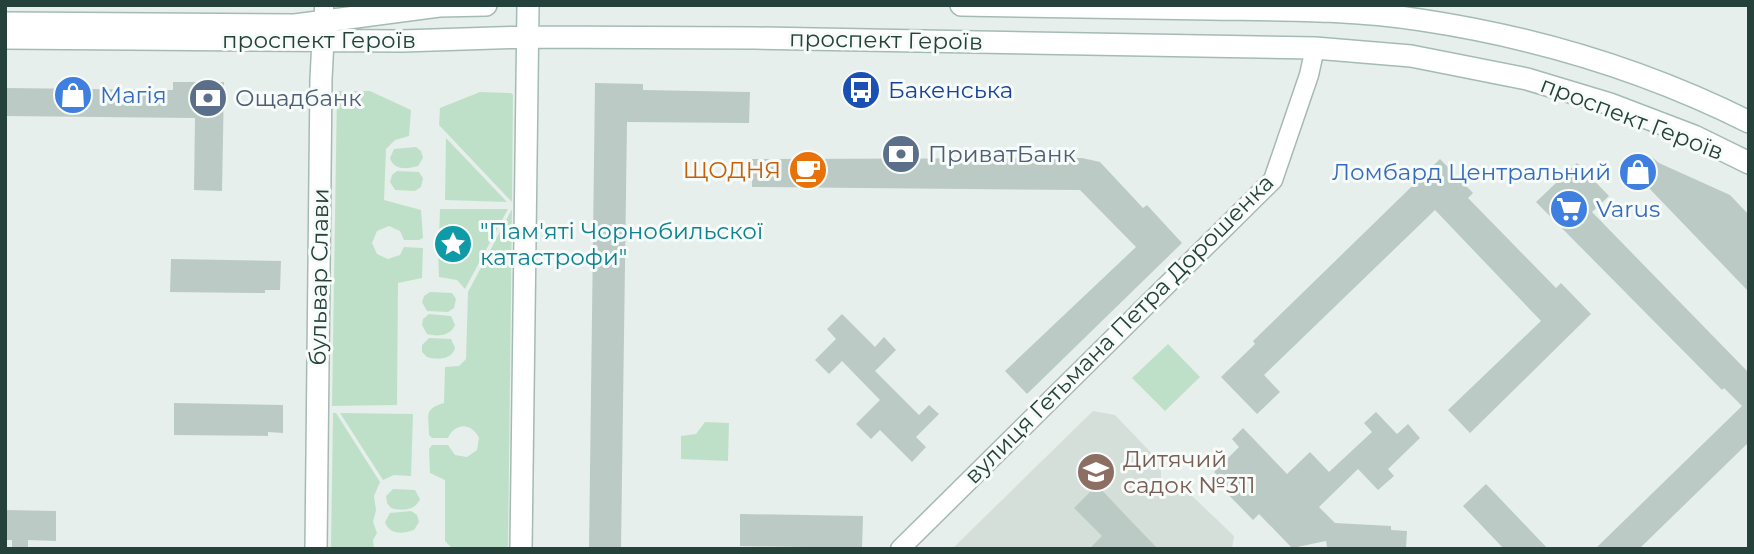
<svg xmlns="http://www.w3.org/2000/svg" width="1754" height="554" font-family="Montserrat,sans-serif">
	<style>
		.built { fill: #d4dfda }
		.green { fill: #bfe0c8 }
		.building { fill: #bbcac4 }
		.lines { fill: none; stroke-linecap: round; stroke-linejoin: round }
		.street-casing { stroke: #a8b8b2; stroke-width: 21 }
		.secondary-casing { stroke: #a4bbb3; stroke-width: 24 }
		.street { stroke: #fff; stroke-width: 18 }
		.secondary { stroke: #fff; stroke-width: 21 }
		.labels { text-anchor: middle; stroke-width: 6; stroke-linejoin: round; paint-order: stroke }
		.street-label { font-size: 23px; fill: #24423a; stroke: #f7fbf9 }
		.transit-label { font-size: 23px; fill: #164399; stroke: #f7fbf9; text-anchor: start }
		.shop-label { font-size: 23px; fill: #366cbe; stroke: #f7fbf9; text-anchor: start }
		.service-label { font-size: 23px; fill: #4e5e75; stroke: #f7fbf9; text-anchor: start }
		.food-label { font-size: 23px; fill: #c56008; stroke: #f7fbf9; text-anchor: end }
		.culture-label { font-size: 23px; fill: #0d838f; stroke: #f7fbf9; text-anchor: start }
		.education-label { font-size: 23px; fill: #785e54; stroke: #f7fbf9; text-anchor: start }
	</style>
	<rect width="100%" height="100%" fill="#e6efeb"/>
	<path class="built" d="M1093,411L1115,415L1161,463V482L1171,494H1190L1234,536L1232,549H952Z"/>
	<path class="green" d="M337,91H370L411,110L409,136L395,140L386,149L384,200L421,210L423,238L419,240H404L400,231L389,226L377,231L372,243L377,254L388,259L400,255L404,247L423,248L422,278L398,283L397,405L332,406Z
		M480,92L511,93L513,95L512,202L439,125L440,108Z
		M446,138L507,202L445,200Z
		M416,147L421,151L423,158L418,166C408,169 394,171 390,158L394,149Z
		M397,171L419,172L423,178L421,187L415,191L395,190L390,182L392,175Z
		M440,209H508L465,289L457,280L439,277L438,247L456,248V240L439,238Z
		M512,209L508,549H453L445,541V480L430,473L429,449L432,445H448L455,455L467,457L477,450L479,438C471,422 455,423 448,438H432L429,435C429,415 423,409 444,403L445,367L459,366L466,359L468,292Z
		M430,292L452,293L456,299L454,308L448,312L427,311L422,302L424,296Z
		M429,314L451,316L455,325C451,336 437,337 427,334L422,325L423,319Z
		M429,338L451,339L455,348C452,360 437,360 427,357L422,352V345Z
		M1168,344L1200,377L1165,411L1132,378Z
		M333,413H336L380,482L374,496L376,510L373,522L377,533L373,540L374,549H331Z
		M340,413L413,414L411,476L394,475L383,480Z
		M705,422L729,423L728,461L681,459V436L696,434Z
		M393,489L415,490L420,499C415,511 402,511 391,508L387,503L386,496Z
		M411,511L417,515L419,522L414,530C403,534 389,535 385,522L390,513Z"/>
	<path class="building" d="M173,82H224L222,191L194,190L195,118L5,116V88L173,90Z
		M595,83L643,84V90L750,92L749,123L627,122L621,549H589Z
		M1642,157L1653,158L1659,163L1730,195L1749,215V292L1645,184L1640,182L1632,173L1636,162Z
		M1082,158L1100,162L1143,208L1147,205L1182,243L1027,394L1005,371L1136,247L1080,190L752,187V159Z
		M1440,159L1473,193L1468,198L1556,288L1561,283L1591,314L1470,433L1448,410L1541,321L1435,210L1264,375L1280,392L1257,414L1221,377L1255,344L1253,341Z
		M1577,163L1609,196L1592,212L1749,373V442L1639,549H1595L1742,406L1724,388L1722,390L1536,202Z
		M171,259L281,261L280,290H265V293L170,292Z
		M842,314L875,347L884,337L896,350L875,371L919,415L929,405L939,414L916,437L926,447L912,462L880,430L871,439L856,424L880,400L842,361L829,374L815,360L836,339L827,329Z
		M174,403L283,405V433L268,432V436L174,435Z
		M1376,412L1397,434L1408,424L1420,438L1388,469L1394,476L1378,490L1358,469L1319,507L1335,523L1391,526V530L1407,531L1406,548L1327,547L1326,541L1292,548L1259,514L1253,520L1218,484L1217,475L1214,472L1239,447L1232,439L1243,428L1287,474L1310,452L1329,472L1372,432L1364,423Z
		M1486,484L1548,549H1504L1463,506Z
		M1097,485L1131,521L1158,549H1089L1102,536L1074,508Z
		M5,510L56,511V541L28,540V549H12V540H5Z
		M740,514L863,516L862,548L740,546Z"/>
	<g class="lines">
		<defs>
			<path id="street" d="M324,21V5
				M900,549L1273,180L1309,75L1315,48"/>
			<path id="secondary" d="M961,5C1044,7 1127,8 1210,9C1280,10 1351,9 1421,20C1534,37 1647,71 1749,122
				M5,23L295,25L439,6L486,5
				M5,38L402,41L527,37L755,38L1315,48L1411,56L1527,79L1610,104L1694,136L1749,163
				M316,549L321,79L324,21
				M521,549L528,5"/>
		</defs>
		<use href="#street" class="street-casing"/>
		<use href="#secondary" class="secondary-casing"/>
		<use href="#street" class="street"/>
		<use href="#secondary" class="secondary"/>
	</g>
	<defs>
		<symbol id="bus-disc" viewBox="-11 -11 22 22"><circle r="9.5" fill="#1a4fb4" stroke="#f7fbf9"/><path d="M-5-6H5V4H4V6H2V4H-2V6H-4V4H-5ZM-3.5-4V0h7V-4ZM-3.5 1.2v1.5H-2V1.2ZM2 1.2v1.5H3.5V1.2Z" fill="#fff"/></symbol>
		<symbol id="shop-disc" viewBox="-11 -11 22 22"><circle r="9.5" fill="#3f7fe0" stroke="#f7fbf9"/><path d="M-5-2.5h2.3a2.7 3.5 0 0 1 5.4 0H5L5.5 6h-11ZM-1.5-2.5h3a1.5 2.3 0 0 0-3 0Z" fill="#fff"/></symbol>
		<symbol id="bank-disc" viewBox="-11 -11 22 22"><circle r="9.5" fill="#5c6f8a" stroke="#f7fbf9"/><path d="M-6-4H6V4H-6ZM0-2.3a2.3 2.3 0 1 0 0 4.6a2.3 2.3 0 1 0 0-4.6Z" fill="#fff"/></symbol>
		<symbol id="cafe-disc" viewBox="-11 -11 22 22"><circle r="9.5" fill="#e8710a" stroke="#f7fbf9"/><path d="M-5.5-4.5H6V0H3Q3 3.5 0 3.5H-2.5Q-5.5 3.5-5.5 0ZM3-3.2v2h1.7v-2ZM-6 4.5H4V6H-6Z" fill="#fff"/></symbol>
		<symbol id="supermarket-disc" viewBox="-11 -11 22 22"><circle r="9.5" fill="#3f7fe0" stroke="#f7fbf9"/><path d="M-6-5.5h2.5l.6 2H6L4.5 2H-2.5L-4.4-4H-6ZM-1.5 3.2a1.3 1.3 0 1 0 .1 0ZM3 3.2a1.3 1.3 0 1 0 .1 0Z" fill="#fff"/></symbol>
		<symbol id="sight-disc" viewBox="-11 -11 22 22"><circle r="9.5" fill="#0f9aa8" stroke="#f7fbf9"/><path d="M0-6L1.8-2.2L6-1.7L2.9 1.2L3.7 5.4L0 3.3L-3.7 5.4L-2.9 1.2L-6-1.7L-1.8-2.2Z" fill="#fff"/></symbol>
		<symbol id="school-disc" viewBox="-11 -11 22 22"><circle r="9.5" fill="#8d6e63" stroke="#f7fbf9"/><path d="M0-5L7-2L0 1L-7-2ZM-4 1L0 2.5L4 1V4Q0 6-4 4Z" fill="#fff"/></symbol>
	</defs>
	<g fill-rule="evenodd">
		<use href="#bus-disc" x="839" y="68" width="44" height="44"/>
		<use href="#shop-disc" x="51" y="73" width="44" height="44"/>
		<use href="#bank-disc" x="186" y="76" width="44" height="44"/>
		<use href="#bank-disc" x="879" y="132" width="44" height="44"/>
		<use href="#cafe-disc" x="786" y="148" width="44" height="44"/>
		<use href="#shop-disc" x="1616" y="150" width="44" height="44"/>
		<use href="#supermarket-disc" x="1547" y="187" width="44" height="44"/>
		<use href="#sight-disc" x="431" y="222" width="44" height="44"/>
		<use href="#school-disc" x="1074" y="450" width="44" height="44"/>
	</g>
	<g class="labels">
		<g class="street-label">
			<text x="319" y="48">проспект Героїв</text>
			<text transform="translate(886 40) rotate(1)" y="8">проспект Героїв</text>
			<text transform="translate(1632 118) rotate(21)" y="8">проспект Героїв</text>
			<text transform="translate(319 277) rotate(-89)" y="8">бульвар Слави</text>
			<text transform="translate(1119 329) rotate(-45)" y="8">вулиця Гетьмана Петра Дорошенка</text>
		</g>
		<g class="transit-label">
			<text x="888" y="98">Бакенська</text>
		</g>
		<g class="shop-label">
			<text x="100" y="103">Магія</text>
			<text x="1611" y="180" text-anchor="end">Ломбард Центральний</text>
			<text x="1596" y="217">Varus</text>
		</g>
		<g class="service-label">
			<text x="235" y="106">Ощадбанк</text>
			<text x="928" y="162">ПриватБанк</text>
		</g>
		<g class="food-label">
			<text x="781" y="178">ЩОДНЯ</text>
		</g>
		<g class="culture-label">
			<text x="480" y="239">"Пам'яті Чорнобильскої<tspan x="480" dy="26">катастрофи"</tspan></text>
		</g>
		<g class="education-label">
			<text x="1123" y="467">Дитячий<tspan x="1123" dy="26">садок №311</tspan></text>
		</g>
	</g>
	<rect width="1754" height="554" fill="none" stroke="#24423a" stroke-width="14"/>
</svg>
